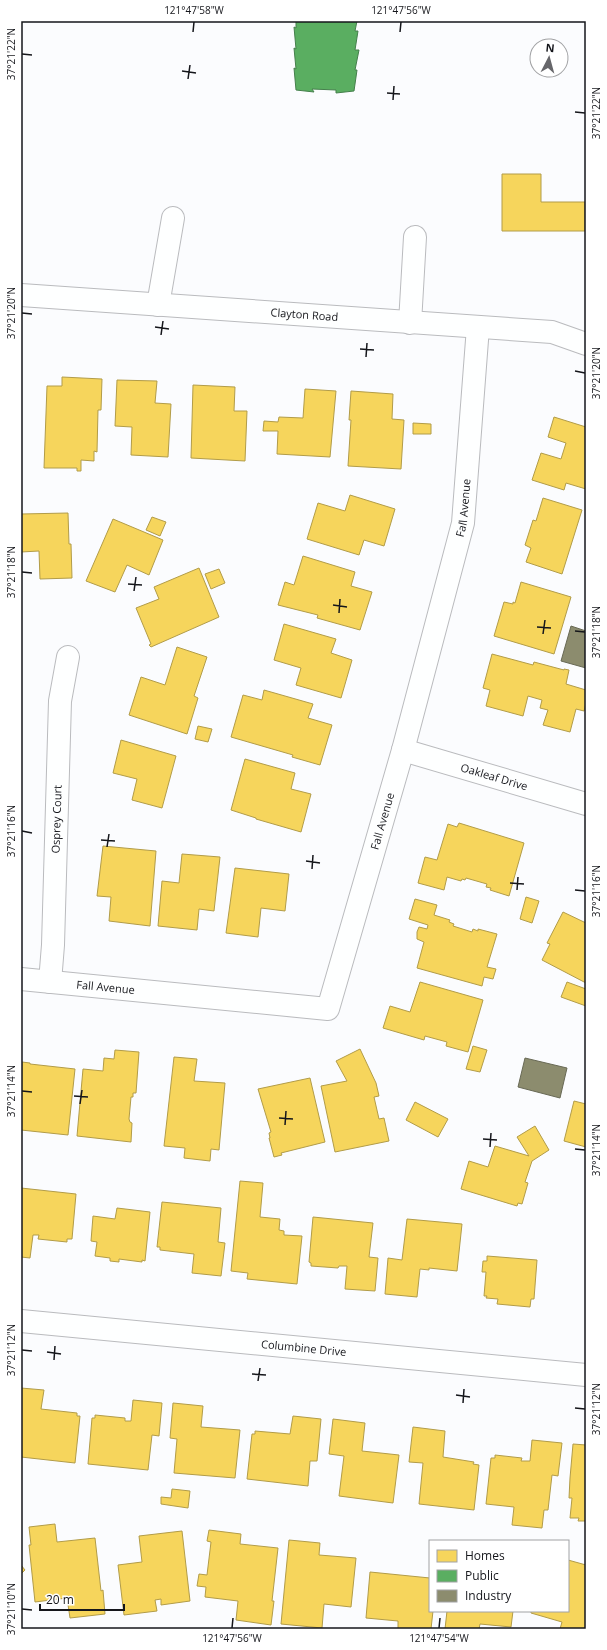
<svg xmlns="http://www.w3.org/2000/svg" width="607" height="1650" font-family="'Open Sans',sans-serif">
	<style>
		.homes { fill: #f6d55c; stroke: #b29c48 }
		.public { fill: #5aae61; stroke: #45804c }
		.industry { fill: #8c8c6e; stroke: #686955 }
		.lines { fill: none; stroke-linecap: round; stroke-linejoin: round }
		.minor-casing { stroke: #babbbe; stroke-width: 24 }
		.minor { stroke: #feffff; stroke-width: 22 }
		.ticks { fill: none; stroke: #15161b; stroke-width: 1.5 }
		.labels { text-anchor: middle; stroke-width: 4; stroke-linejoin: round; paint-order: stroke }
		.street-label { font-size: 11px; fill: #15161b; stroke: #fff }
		.neatline { fill: none; stroke: #15161b; stroke-width: 1.5 }
		.ticks-label { font-size: 10px; text-anchor: middle; fill: #15161b }
	</style>
	<rect width="100%" height="100%" fill="#fbfcfe"/>
	<path class="homes" d="M502,174H541V202H585V231H502Z
		M62,377L102,379L101,410H98L97,452L94,451V461L81,460V471H77V468H44L47,386H62Z
		M117,380L157,381L155,403L171,404L168,457L131,455L132,427L115,426Z
		M193,385L235,387L234,411H247L245,461L191,458Z
		M305,389L336,391L330,457L277,454L278,431H263L264,421L278,422L279,417L303,418Z
		M351,391L393,394L392,419L404,420L401,469L348,466L351,420H349Z
		M554,417L586,427V489L566,483L564,490L532,480L541,453L561,459L566,443L548,437Z
		M413,423L431,424V434H413Z
		M350,495L395,509L384,546L364,540L359,555L307,539L318,503L345,511Z
		M543,498L582,510L562,574L526,562L531,548L525,545L533,520L536,521Z
		M68,513L69,544H71L72,578L40,579L39,551L21,552V514Z
		M152,517L166,522L160,536L146,530Z
		M113,519L163,540L149,575L127,565L115,592L86,581Z
		M303,556L355,572L351,586L372,592L360,630L317,618L318,615L278,605L285,582L294,585Z
		M199,568L219,617L151,647L149,645L151,644L136,608L159,599L154,587Z
		M219,569L225,583L211,589L205,574Z
		M521,582L571,597L554,654L494,636L504,602L513,604V602L515,603Z
		M284,624L336,639L331,653L352,660L341,698L296,685L301,668L274,660Z
		M177,647L207,657L194,696L198,698L187,734L129,715L141,677L165,685Z
		M492,654L533,665L534,662L564,670V669L569,670L566,684L586,690V703L584,711L576,709L570,732L543,725L548,710L540,708L542,700L528,696L523,716L486,706L490,690L483,688Z
		M264,690L313,704L308,718L332,725L320,765L292,757L293,755L231,737L243,695L262,700Z
		M198,726L212,729L208,742L195,739Z
		M121,740L176,756L162,808L132,800L137,779L113,773Z
		M245,759L295,773L291,789L311,794L301,832L256,819V818L231,810Z
		M459,823L524,843L509,896L490,890L491,888L486,887L487,884L466,878L465,880L462,879L461,881L447,877L444,890L418,883L425,857L437,860L448,824L457,827Z
		M103,846L156,851L150,926L109,921L111,897L97,896Z
		M182,854L220,857L214,911L199,909L197,930L158,926L162,881L179,883Z
		M235,868L289,874L285,911L261,908L258,937L226,933Z
		M526,897L539,901L532,923L520,919Z
		M415,899L437,905L434,915L450,920L449,922L454,924L453,926L472,932L473,929L478,931V929L497,934L487,967L496,969L493,979L484,977L482,986L417,968L424,942L417,939V932L419,927L427,929L428,925L409,919Z
		M563,912L586,923V983L542,960L550,944L547,943Z
		M420,982L483,1000L468,1052L446,1046L447,1042L425,1036L424,1040L383,1028L390,1006L410,1012Z
		M567,982L586,989V1006L561,997Z
		M473,1046L487,1050L480,1072L466,1069Z
		M360,1049L376,1083L379,1096L374,1097L379,1119L384,1118L389,1141L335,1152L321,1086L347,1081L336,1061Z
		M115,1050L139,1052L136,1093H133V1097H131L129,1119L130,1122L132,1123L131,1142L77,1136L83,1069L103,1071L104,1058L114,1059Z
		M174,1057L197,1059L194,1081L225,1083L219,1150L211,1149L210,1161L184,1158L185,1148L164,1146Z
		M22,1062L30,1063V1064L75,1069L68,1135L21,1130Z
		M310,1078L325,1142L281,1153L282,1155L274,1157L269,1138H270L269,1133L271,1132L258,1089Z
		M574,1101L586,1104V1147L564,1141Z
		M415,1102L448,1119L438,1137L406,1120Z
		M535,1126L549,1150L532,1161L525,1182L528,1183L522,1204L518,1203L517,1206L461,1189L469,1161L488,1167L495,1146L529,1156L517,1137Z
		M240,1181L263,1183L260,1217L280,1219L279,1230L284,1231V1235L302,1236L297,1284L247,1279L248,1273L231,1271Z
		M21,1188L76,1194L72,1239H67V1242L38,1239L39,1235H33L30,1258L21,1257Z
		M162,1202L221,1208L218,1242L225,1243L221,1276L192,1273L194,1254L160,1250V1247H157Z
		M117,1208L150,1212L145,1261L142,1260V1262L119,1259V1262L110,1261V1258L95,1256L97,1242L91,1241L93,1216L115,1219Z
		M313,1217L373,1223L369,1257L378,1258L375,1291L345,1289L347,1266H339L338,1268L311,1266V1263L309,1262Z
		M407,1219L462,1224L457,1271L429,1268V1270L420,1269L417,1297L385,1294L388,1258L402,1260Z
		M487,1256L537,1260L534,1299H531L530,1307L497,1304L498,1299L486,1298L487,1296H484L486,1272H482L483,1261H487Z
		M21,1388L44,1390L41,1409L77,1413V1416H80L75,1463L21,1457Z
		M133,1400L162,1403L159,1436L152,1435L148,1470L88,1464L92,1418H95V1415L125,1418V1421H131Z
		M173,1403L203,1406L201,1427L240,1430L235,1478L174,1473L177,1439L170,1438Z
		M293,1416L321,1419L317,1461H310L308,1486L247,1479L252,1434H255V1431L290,1434Z
		M333,1419L365,1423L362,1451L399,1455L393,1503L339,1496L344,1456L329,1454Z
		M413,1427L445,1431L443,1457L474,1462L473,1464L479,1465L474,1510L419,1504L423,1463L409,1462Z
		M532,1440L562,1443L558,1476L552,1475L548,1510H544L542,1528L512,1525L514,1507L486,1504L491,1458H495V1455L522,1458L521,1461H530Z
		M573,1444L586,1445V1521H578L579,1518H570L572,1498H569L570,1478Z
		M172,1489L190,1491L188,1508L161,1504V1497L171,1498Z
		M55,1524L57,1542L95,1538L101,1591L103,1590L105,1614L70,1618L67,1598L35,1602L29,1545H31L29,1527Z
		M209,1530L241,1534L240,1544L278,1548L272,1601H274L271,1625L236,1620L238,1601L205,1597L206,1587L197,1586L199,1574L207,1575L211,1542L207,1541Z
		M182,1531L190,1601L161,1605V1599L155,1600L157,1611L124,1615L118,1565L142,1562L139,1536Z
		M289,1540L320,1543L319,1555L356,1558L351,1607L324,1604L322,1628L281,1624Z
		M568,1560L586,1565V1629H560L562,1622L531,1613V1611H568Z
		M21,1565L25,1570L21,1574Z
		M370,1572L430,1578V1611H433L431,1629H398V1621L366,1618Z
		M447,1611H513L511,1627L480,1624L479,1629H445Z"/>
	<path class="public" d="M296,21H357L355,31H358L355,50H359L355,70H357L354,91L336,93V90L312,89L314,92L296,90L294,68L296,69L294,48L296,49L294,27L296,28Z"/>
	<path class="industry" d="M571,626L586,631V668L561,661Z
		M525,1058L567,1068L560,1098L518,1087Z"/>
	<g class="lines">
		<defs>
			<g id="minor">
				<path id="s1" d="M21,295L552,332L586,344"/>
				<path d="M158,305L173,218"/>
				<path d="M410,323L415,237"/>
				<path id="s2" d="M403,750L586,804"/>
				<path id="s3" d="M21,979L328,1009L403,750L463,523L478,327"/>
				<path id="s4" d="M50,982L53,945L60,701L68,657"/>
				<path id="s5" d="M21,1321L586,1375"/>
			</g>
		</defs>
		<use href="#minor" class="minor-casing"/>
		<use href="#minor" class="minor"/>
	</g>
	<path class="ticks" d="M193,32L194,22M400,32L401,22M22,54L32,55M182,71L196,73M188,79L190,65M387,93L400,94M393,100L394,86M575,112L585,113M22,313L32,314M155,327L169,329M161,335L163,321M360,349L374,350M366,357L367,343M575,371L585,373M22,572L32,573M128,584L142,585M134,591L136,577M333,605L347,607M339,613L340,599M537,627L551,628M575,631L585,632M543,634L545,620M22,831L32,833M101,840L115,841M107,847L109,834M306,861L320,863M312,869L313,855M510,883L524,884M517,890L518,877M575,890L585,891M22,1091L32,1092M74,1096L88,1097M80,1104L82,1090M279,1118L293,1119M285,1125L286,1111M483,1139L497,1140M490,1147L491,1133M575,1149L585,1150M22,1350L32,1351M47,1352L61,1354M54,1360L55,1346M252,1374L266,1375M258,1381L260,1368M456,1395L470,1397M463,1403L464,1389M575,1408L585,1409M22,1609L32,1610M232,1628L233,1618M439,1628L440,1618"/>
	<g class="labels">
		<g class="street-label">
			<text dy="4" stroke="none"><textPath href="#s1" startOffset="284">Clayton Road</textPath></text>
			<text dy="4" stroke="none"><textPath href="#s3" startOffset="828">Fall Avenue</textPath></text>
			<text dy="4" stroke="none"><textPath href="#s2" startOffset="95">Oakleaf Drive</textPath></text>
			<text dy="4" stroke="none"><textPath href="#s4" startOffset="163">Osprey Court</textPath></text>
			<text dy="4" stroke="none"><textPath href="#s3" startOffset="504">Fall Avenue</textPath></text>
			<text dy="4" stroke="none"><textPath href="#s3" startOffset="85">Fall Avenue</textPath></text>
			<text dy="4" stroke="none"><textPath href="#s5" startOffset="284">Columbine Drive</textPath></text>
		</g>
	</g>
	<rect width="607" height="1650" fill="none" stroke="#ffffff" stroke-width="44"/>
	<rect x="429" y="1540" width="140" height="72" fill="#ffffff" stroke="#a1a2a4"/>
	<rect x="437" y="1550" width="20" height="12" fill="#f6d55c" stroke="#a1a2a4"/>
	<text x="465" y="1560" font-size="12" fill="#15161b">Homes</text>
	<rect x="437" y="1570" width="20" height="12" fill="#5aae61" stroke="#a1a2a4"/>
	<text x="465" y="1580" font-size="12" fill="#15161b">Public</text>
	<rect x="437" y="1590" width="20" height="12" fill="#8c8c6e" stroke="#a1a2a4"/>
	<text x="465" y="1600" font-size="12" fill="#15161b">Industry</text>
	<g transform="translate(549 58) rotate(6)"><circle r="19" fill="#ffffff" stroke="#a1a2a4"/>
	<path d="M0-3L7 15L0 10L-7 15Z" fill="#66666a"/>
	<text y="-6" font-size="11" font-weight="bold" text-anchor="middle" fill="#15161b">N</text>
	</g>
	<path d="M40 1604v6h84v-6" fill="none" stroke="#15161b" stroke-width="2"/>
	<text x="46" y="1604" font-size="12" fill="#15161b" stroke="#ffffff" stroke-width="3" paint-order="stroke">20 m</text>
	<rect x="22" y="22" width="563" height="1606" class="neatline"/>
	<g class="ticks-label">
		<text x="194" y="14">121°47'58"W</text>
		<text x="401" y="14">121°47'56"W</text>
		<text transform="translate(11 54) rotate(-90)" y="4">37°21'22"N</text>
		<text transform="translate(596 113) rotate(-90)" y="4">37°21'22"N</text>
		<text transform="translate(11 313) rotate(-90)" y="4">37°21'20"N</text>
		<text transform="translate(596 373) rotate(-90)" y="4">37°21'20"N</text>
		<text transform="translate(11 572) rotate(-90)" y="4">37°21'18"N</text>
		<text transform="translate(596 632) rotate(-90)" y="4">37°21'18"N</text>
		<text transform="translate(11 831) rotate(-90)" y="4">37°21'16"N</text>
		<text transform="translate(596 891) rotate(-90)" y="4">37°21'16"N</text>
		<text transform="translate(11 1091) rotate(-90)" y="4">37°21'14"N</text>
		<text transform="translate(596 1150) rotate(-90)" y="4">37°21'14"N</text>
		<text transform="translate(11 1350) rotate(-90)" y="4">37°21'12"N</text>
		<text transform="translate(596 1409) rotate(-90)" y="4">37°21'12"N</text>
		<text transform="translate(11 1609) rotate(-90)" y="4">37°21'10"N</text>
		<text x="232" y="1642">121°47'56"W</text>
		<text x="439" y="1642">121°47'54"W</text>
	</g>
</svg>
